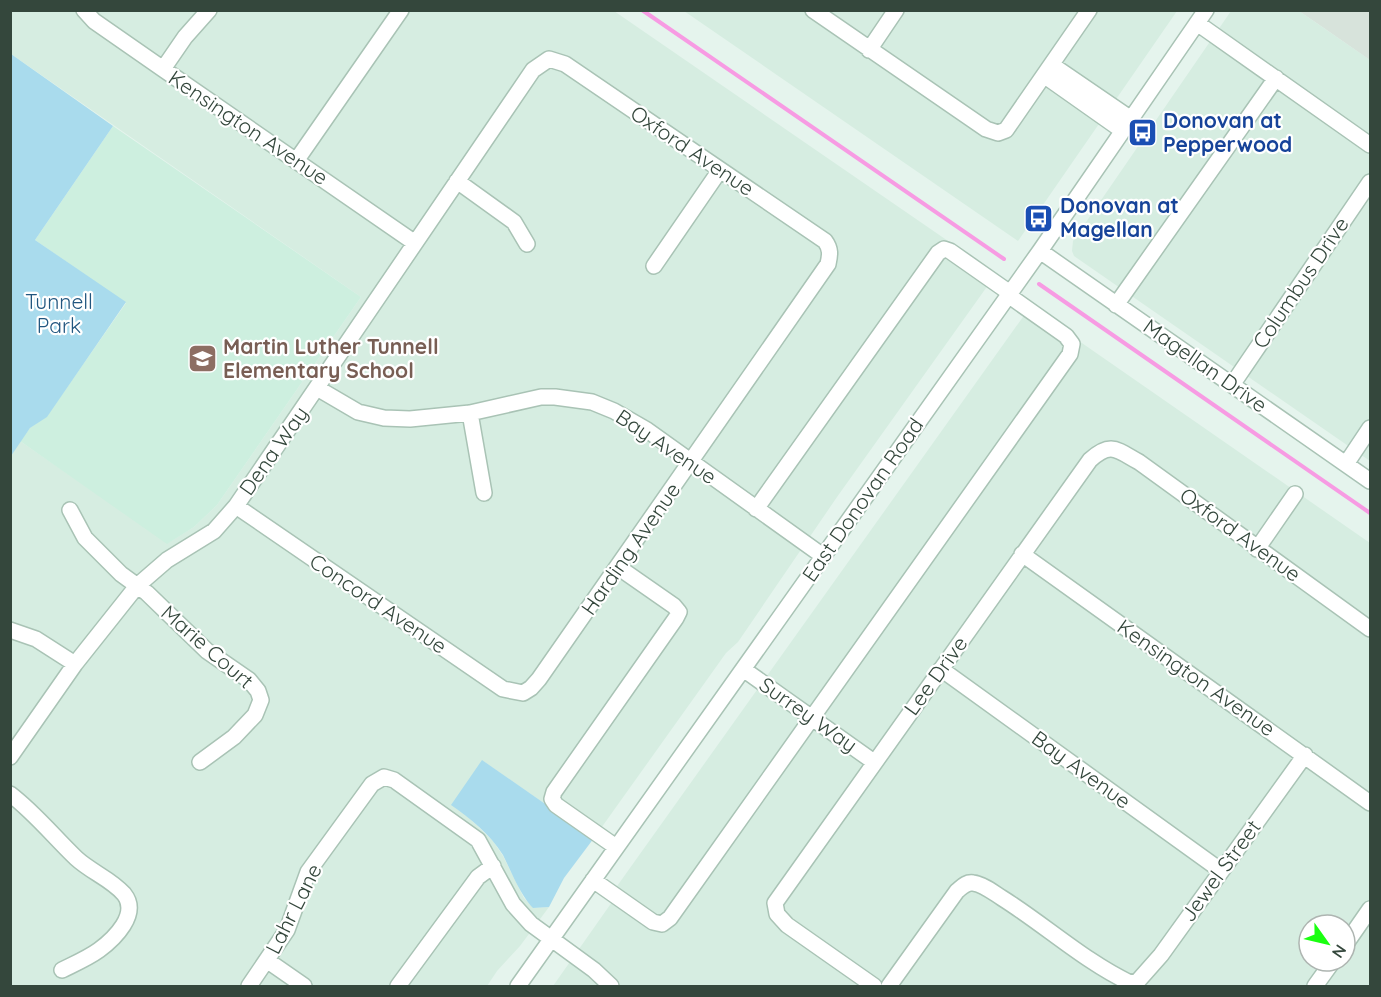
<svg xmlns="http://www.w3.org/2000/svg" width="1381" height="997" font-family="Quicksand,sans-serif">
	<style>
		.residential { fill: #d6ede1; fill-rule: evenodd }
		.industrial { fill: #d7e3db }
		.education { fill: #cdefdf }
		.green { fill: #a9dbed }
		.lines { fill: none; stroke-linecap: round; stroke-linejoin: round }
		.stream { stroke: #f79be3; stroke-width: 4 }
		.minor-casing { stroke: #a9c3b5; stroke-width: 18 }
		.minor { stroke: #fff; stroke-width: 15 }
		.labels { text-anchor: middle; stroke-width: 4.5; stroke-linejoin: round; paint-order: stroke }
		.transit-label { font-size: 21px; font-weight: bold; fill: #164399; stroke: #fff; text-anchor: start }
		.street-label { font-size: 21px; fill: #34473c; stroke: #fff }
		.park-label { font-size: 21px; fill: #21567f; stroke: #fff }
		.education-label { font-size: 21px; font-weight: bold; fill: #785e54; stroke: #fff; text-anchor: start }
	</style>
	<rect width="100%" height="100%" fill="#e5f4ed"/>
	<path class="residential" d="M11,11H614L996,274L837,497L738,642L726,653L594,838L483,761L468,817L493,841L503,856L524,898L534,908L549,907L520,946L497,971L487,986H11V456L20,441L168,543L194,527L217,505L361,297L11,54Z
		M684,11H1177L1018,241Z
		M1231,11H1299L1370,60V461L1074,256L1072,251L1073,241Z
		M1030,307L1370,543V986H553L612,902L615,889ZM1309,925H1345V961H1309Z"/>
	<path class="industrial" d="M1299,11H1370V60L1321,26Z"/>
	<path class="education" d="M113,126L361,297L217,505L194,527L167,544L20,441L30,428L47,416L126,303L35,240Z"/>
	<path class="green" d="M11,54L113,126L35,240L126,302L47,417L30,428L11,456Z
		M482,760L594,838L564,878L549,907L533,908L531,906C518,890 512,873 503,855C490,834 471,819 451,805Z"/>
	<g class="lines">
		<path class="stream" d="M642,10L1004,259
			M1039,284L1370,513"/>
		<defs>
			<path id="minor" d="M84,10L94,21L163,69L415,243
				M813,10L986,129L998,133L1006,130L1089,10
				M1197,23L1370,145
				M869,50L896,10
				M1052,65L1131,119
				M163,69L185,37L209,10
				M1045,76L1123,131
				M296,161L401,10
				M457,181L514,222L527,244
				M1040,251L1370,481
				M654,266L720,170
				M1116,305L1276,78
				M1232,385L1370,182
				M317,388L358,412L384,418L410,419L470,413L541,397H555L592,402L614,411L647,430L823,556
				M470,413L484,493
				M1346,464L1370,428
				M756,509L938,253L944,249L950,251L1010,293
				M70,510L85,538L121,574L147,593L207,651L249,680L258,691L261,700L255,715L234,737L200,762
				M1257,549L1295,494
				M1022,554L1370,803
				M10,630L36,639L75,664
				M743,669L874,762
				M941,669L1220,870
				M10,757L75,664L137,586L167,560L214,531L236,506L533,70L549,59L565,64L825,241C831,249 830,255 828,264L539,679L531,688L523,693L503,689L236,506
				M10,794C35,813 54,837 76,858C91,872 111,879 124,894C140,914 114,939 99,950C88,958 74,964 62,970
				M616,847L556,805L552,799L554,792L676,618L679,612L674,606L618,567
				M593,880L653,922L662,924L670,918L1070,354L1072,344L1066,336L1008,295
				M1345,945L1370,909
				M268,961L304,986
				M249,986L287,930L308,872L372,784L384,777L394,780L478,840L513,904L531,924L594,970L611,986
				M398,986L478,877L493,866
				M518,986L1040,251L1206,10
				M874,986L787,925L777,914L775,903L1090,460C1111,441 1117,450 1139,462L1370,629
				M889,986L957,891C962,887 966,882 973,883C983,884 994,893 1002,898C1045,925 1084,961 1130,983L1138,981L1161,955L1305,755
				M1315,986L1333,961"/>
		</defs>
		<use href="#minor" class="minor-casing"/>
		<use href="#minor" class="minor"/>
	</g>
	<defs>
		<symbol id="bus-square" viewBox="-11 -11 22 22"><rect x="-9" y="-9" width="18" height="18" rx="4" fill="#1a4fb4" stroke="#fff"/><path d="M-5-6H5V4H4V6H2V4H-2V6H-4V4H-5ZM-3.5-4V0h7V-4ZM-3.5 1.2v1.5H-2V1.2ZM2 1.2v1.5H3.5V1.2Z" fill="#fff"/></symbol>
		<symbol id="school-square" viewBox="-11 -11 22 22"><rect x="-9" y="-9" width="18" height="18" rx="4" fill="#8d6e63" stroke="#fff"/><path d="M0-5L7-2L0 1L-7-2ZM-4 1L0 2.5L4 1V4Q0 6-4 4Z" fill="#fff"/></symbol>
	</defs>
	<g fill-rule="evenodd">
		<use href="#bus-square" x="1126" y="116" width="33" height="33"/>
		<use href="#bus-square" x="1022" y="202" width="33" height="33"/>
		<use href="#school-square" x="186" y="342" width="33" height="33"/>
	</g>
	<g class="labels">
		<g class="transit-label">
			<text x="1163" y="128">Donovan at<tspan x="1163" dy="24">Pepperwood</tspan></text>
			<text x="1060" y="213">Donovan at<tspan x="1060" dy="24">Magellan</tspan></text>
		</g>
		<g class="street-label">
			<text transform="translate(248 128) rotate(34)" y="7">Kensington Avenue</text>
			<text transform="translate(692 151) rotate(34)" y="7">Oxford Avenue</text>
			<text transform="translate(1301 283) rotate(-56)" y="7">Columbus Drive</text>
			<text transform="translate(1205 366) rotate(35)" y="7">Magellan Drive</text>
			<text transform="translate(666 447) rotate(34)" y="7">Bay Avenue</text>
			<text transform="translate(274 451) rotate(-55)" y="7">Dena Way</text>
			<text transform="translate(863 500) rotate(-55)" y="7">East Donovan Road</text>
			<text transform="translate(1240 535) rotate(36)" y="7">Oxford Avenue</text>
			<text transform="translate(631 549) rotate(-55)" y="7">Harding Avenue</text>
			<text transform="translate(378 604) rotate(34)" y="7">Concord Avenue</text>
			<text transform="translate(207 647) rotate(41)" y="7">Marie Court</text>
			<text transform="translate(936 676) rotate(-54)" y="7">Lee Drive</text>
			<text transform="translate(1196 678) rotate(35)" y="7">Kensington Avenue</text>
			<text transform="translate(808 715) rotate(35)" y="7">Surrey Way</text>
			<text transform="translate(1081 770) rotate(36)" y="7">Bay Avenue</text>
			<text transform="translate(1221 871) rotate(-54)" y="7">Jewel Street</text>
			<text transform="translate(294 909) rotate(-63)" y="7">Lahr Lane</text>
		</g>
		<g class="park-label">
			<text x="59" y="309">Tunnell<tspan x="59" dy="24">Park</tspan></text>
		</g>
		<g class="education-label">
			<text x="223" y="354">Martin Luther Tunnell<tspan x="223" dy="24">Elementary School</tspan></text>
		</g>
	</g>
	<rect width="1381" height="997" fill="none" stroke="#34473c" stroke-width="24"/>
	<g transform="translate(1327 943) rotate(124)"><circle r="28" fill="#ffffff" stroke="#aeb5b1" stroke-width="1.5"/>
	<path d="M0-4.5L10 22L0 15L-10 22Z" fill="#1aff11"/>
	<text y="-9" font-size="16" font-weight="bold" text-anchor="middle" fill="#34473c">N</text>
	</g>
</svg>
